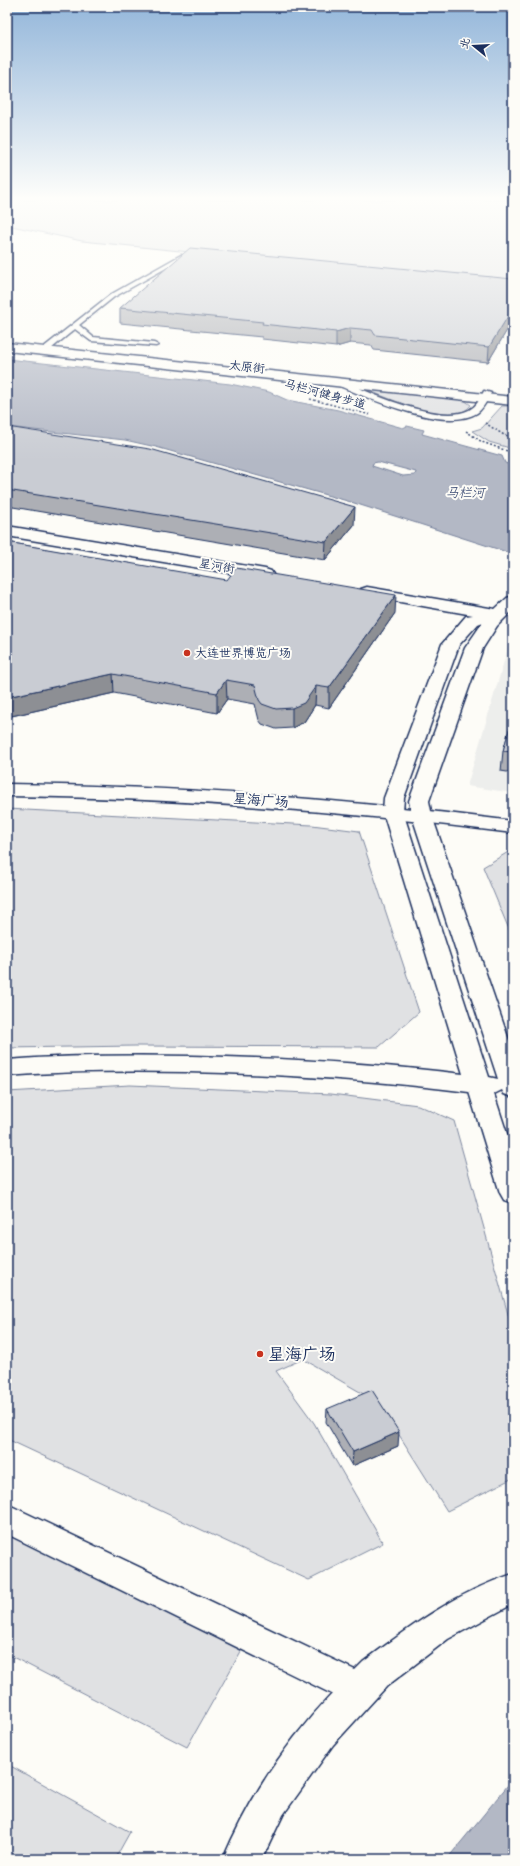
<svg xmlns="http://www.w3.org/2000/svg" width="520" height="1866" font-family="'Indie Flower','LXGW WenKai TC',sans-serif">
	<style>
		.built { fill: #edeeec }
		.green { fill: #e0e1e3; stroke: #7e88a0 }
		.water { fill: #b3b8c5; stroke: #76819c; fill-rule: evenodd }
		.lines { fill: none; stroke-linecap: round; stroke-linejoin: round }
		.service-casing { stroke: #1b2f5e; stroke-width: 3 }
		.tertiary-casing { stroke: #1b2f5e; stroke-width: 3 }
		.trunk-casing { stroke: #1b2f5e; stroke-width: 3 }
		.path { stroke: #1b2f5e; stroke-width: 1.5; stroke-dasharray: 2 2; stroke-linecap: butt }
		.service { fill: #fdfcf7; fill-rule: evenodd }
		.tertiary { fill: #fdfcf7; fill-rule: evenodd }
		.trunk { fill: #fdfcf7; fill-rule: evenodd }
		.wall { fill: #adafb5; stroke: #1b2f5e }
		.shaded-wall { fill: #8d8f94; stroke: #1b2f5e }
		.building { fill: #c9ccd3; stroke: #1b2f5e }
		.poi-dot { fill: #c8321e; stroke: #fdfcf7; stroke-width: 1.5 }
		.labels { text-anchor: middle; stroke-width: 4; stroke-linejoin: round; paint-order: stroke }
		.far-street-label { font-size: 12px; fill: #1b2f5e; stroke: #fdfcf7 }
		.far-poi-label { font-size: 12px; fill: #1b2f5e; stroke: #fdfcf7; text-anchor: start }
		.far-water-label { font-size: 13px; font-style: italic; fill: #49587d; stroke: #fdfcf7 }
		.street-label { font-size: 14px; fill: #1b2f5e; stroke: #fdfcf7 }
		.near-poi-label { font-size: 17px; fill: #1b2f5e; stroke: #fdfcf7; text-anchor: start }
	</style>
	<rect width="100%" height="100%" fill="#fdfcf7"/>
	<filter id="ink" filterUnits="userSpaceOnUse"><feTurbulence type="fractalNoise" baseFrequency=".025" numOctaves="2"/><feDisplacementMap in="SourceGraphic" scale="8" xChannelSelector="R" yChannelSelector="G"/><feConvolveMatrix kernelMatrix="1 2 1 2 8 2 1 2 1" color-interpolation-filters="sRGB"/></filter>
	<g filter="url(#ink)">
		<path class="built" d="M513,631V793L467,786Z"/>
		<path class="green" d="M7,200H513V285L82,241L7,225Z
			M365,389L461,398L471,405C455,429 386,397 365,389Z
			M502,406H513V449L489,442L472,431L482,428Z
			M7,809L312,825L359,831L419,1012L379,1047L135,1046L7,1048Z
			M510,851L513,852V939L483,867Z
			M130,1085L331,1094L418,1105L454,1121L513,1332V1478L447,1511L379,1403L303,1359L276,1371L314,1423L383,1543L309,1580L7,1439V1092Z
			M7,1530L244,1646L187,1747L7,1654Z
			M7,1764L130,1832L115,1859H7Z"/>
		<path class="water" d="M7,359L230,384L269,392L287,400L338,410L403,428L407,426L424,430L422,434L502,456L505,463L513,466V554L351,502L156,447L125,440L7,427ZM378,462L416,472L415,475L403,476L372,466L373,463Z
			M513,1779V1859H447Z"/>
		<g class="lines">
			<defs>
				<path id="service" d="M181,255L193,257L190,259L184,258L114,297L79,325L93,337L154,343L158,345L156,346L91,341L75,329L46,353L39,351L110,295Z
					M335,380H341C369,393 440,425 469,410C477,406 480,399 484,391L491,393C487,400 484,408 477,413C444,433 368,398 335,384Z"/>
				<path id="tertiary" d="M7,343L513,397V405L7,351Z
					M7,526L265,569L271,571L273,574L271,577L265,579L7,536Z
					M367,587L495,609L507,598L513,596V610L497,626L483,648L429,801L432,816L513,1052V1097L504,1094L502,1090L494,1094L513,1152V1203L504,1200L500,1193L469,1092C376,1080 282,1074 188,1072C128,1071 67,1071 7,1076V1060C69,1055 130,1055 192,1056C282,1058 373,1063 463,1074L383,812L384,798L442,644L466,616L473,615L361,595L359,592L361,589ZM483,622L465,648L409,801L412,816L498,1079L489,1077L403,812L404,798L459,645L478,624Z
					M7,1504L355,1670L363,1662C410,1627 457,1592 513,1574V1604L448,1639L387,1686L333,1745L283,1815L262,1859H223C249,1798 286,1742 332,1694L7,1534Z"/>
				<path id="trunk" d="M7,784C177,786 345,799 513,821V833C345,811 177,798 7,796Z"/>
			</defs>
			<use href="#service" class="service-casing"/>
			<use href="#tertiary" class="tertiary-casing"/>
			<use href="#trunk" class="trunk-casing"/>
			<path class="path" d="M310,399L371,415
				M485,423L504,435L513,437
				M466,431L482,442L513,453"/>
			<use href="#service" class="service"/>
			<use href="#tertiary" class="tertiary"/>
			<use href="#trunk" class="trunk"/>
		</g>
		<path class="wall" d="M513,279V320L488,362L374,350L371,345L350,343L336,347L262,339V337L120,323V308Z
			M7,427L354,525L325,560L7,506Z
			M7,542L395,613L329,708L315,705L304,722L292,728L276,729L262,724L259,720L255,704L227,699L217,713L114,693L7,717Z
			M513,716V773L501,771L503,751Z
			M327,1409L398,1446L352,1466L326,1422Z"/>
		<path class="shaded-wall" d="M513,308V320L488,362L489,347Z
			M350,328V343L336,347V332Z
			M355,507L354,525L325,560L326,542Z
			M396,595L395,613L329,708V688Z
			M113,674L114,693L7,717V697Z
			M226,680L227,699L217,713V693Z
			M316,686L315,705L304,722L292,728V708Z
			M399,1432L398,1446L352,1466L353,1452Z"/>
		<path class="building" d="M190,248L513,279V308L489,347L375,335L372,330L350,328L336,332L262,324L263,322L120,308Z
			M7,427L150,449L355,507L326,542L7,490Z
			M7,542L227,580L236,568L396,595L329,688L316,686L304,703L292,708L276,709L262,704L259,700L255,685L226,680L217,693L113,674L7,697Z
			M513,716V752L503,751Z
			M372,1390L399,1432L353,1452L327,1409Z"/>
	</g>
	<linearGradient id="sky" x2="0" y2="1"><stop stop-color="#93b6da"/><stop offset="0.43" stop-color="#fefefb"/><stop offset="1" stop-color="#fefefb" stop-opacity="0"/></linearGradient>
	<rect width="520" height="461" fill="url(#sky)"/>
	<g class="poi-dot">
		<circle cx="187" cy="653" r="4"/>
		<circle cx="260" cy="1354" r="4"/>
	</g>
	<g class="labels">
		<g class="far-street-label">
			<text transform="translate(247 367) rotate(6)" y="4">太原街</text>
			<text transform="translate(325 394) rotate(15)" y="4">马栏河健身步道</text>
			<text transform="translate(217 566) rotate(10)" y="4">星河街</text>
		</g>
		<g class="far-poi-label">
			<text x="195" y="657">大连世界博览广场</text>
		</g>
		<g class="far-water-label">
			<text x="465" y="497">马栏河</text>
		</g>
		<g class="street-label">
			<text transform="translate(261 800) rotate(4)" y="5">星海广场</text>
		</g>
		<g class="near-poi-label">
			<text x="268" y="1360">星海广场</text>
		</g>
	</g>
	<rect width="520" height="1866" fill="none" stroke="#fdfcf7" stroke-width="24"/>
	<rect x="12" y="12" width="496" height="1842" fill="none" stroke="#1b2f5e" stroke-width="1.5" filter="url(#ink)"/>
	<g transform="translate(474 46) rotate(288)" stroke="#fdfcf7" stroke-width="3" paint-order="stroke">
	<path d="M0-3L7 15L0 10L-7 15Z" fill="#1b2f5e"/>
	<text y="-6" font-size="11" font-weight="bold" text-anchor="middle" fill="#1b2f5e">北</text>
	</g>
</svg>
